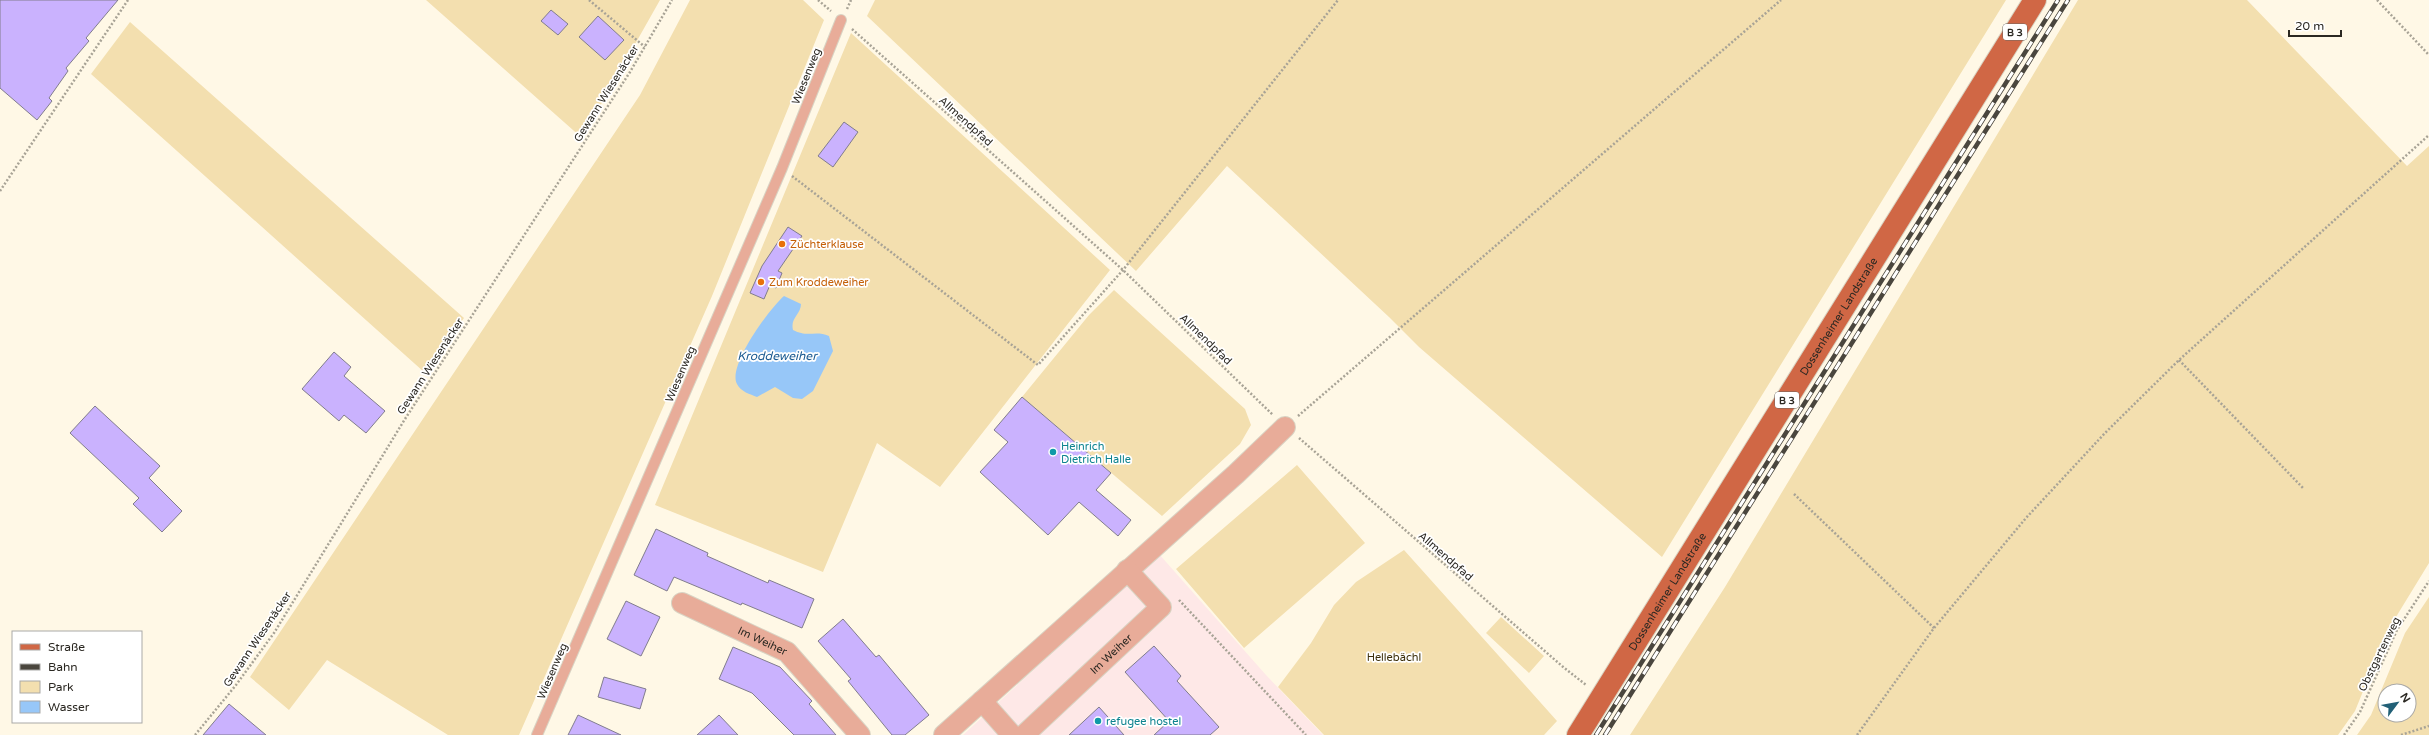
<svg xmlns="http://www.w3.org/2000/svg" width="2429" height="735" font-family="'Varela Round',sans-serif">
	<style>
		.commercial { fill: #fee8e7 }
		.green { fill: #f3dfaf; fill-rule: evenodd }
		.water { fill: #97c7f8 }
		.building { fill: #cab2fe; stroke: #817d8d }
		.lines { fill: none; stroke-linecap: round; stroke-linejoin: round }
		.lane-casing { stroke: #d9d3c3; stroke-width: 12 }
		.street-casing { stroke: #d9d3c3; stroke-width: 22 }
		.primary-casing { stroke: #d9d3c3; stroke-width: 24 }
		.path { stroke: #a8a396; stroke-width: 2.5; stroke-dasharray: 2 2; stroke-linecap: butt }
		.lane { stroke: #e8ac99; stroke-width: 10 }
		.street { stroke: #e8ac99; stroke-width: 20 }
		.primary { stroke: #d06745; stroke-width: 22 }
		.rail-casing { stroke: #4a463e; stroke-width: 4.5 }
		.rail { stroke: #fff; stroke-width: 3; stroke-dasharray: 9; stroke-linecap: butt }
		.food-dot { fill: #e8710a; stroke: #fff; stroke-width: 1.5 }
		.culture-dot { fill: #0f9aa8; stroke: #fff; stroke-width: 1.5 }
		.labels { text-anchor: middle; stroke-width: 3.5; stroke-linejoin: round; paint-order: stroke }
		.shield { fill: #fff; stroke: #6b6864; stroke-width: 1 }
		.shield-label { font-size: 10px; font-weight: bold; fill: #2b2822 }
		.street-label { font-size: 11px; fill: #2b2822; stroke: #fff }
		.food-label { font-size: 11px; fill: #c56008; stroke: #fff; text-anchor: start }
		.culture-label { font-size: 11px; fill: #0d838f; stroke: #fff; text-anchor: start }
		.park-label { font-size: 11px; fill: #3d300b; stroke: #fff }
		.water-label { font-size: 12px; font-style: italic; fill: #1a5a91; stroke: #fff }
	</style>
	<rect width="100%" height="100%" fill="#fff8e6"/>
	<path class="commercial" d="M1159,554L1266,675L1323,735H963Z"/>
	<path class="green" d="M426,0H660L582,138Z
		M690,0H803L824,20L712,296L519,735H448L327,660L289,710L250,677L640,95Z
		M875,0H2006L1662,557L1419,347L1389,317L1227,166L1136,271L867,16Z
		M2078,0H2247L2407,166L2429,146V563L2388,630L2355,711L2338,735H1630L1725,587Z
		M130,22L464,318L424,372L91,74Z
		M851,33L1110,270L940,487L877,443L823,572L655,505Z
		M1114,290L1245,409L1251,425L1240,444L1162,516L1022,397L1089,315Z
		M1297,465L1365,543L1244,648L1176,569Z
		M1404,550L1557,721L1544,735H1324L1278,687L1311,643L1334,605L1356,582Z
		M2429,597V735H2357L2371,715L2405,633ZM2385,691H2409V715H2385Z
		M1501,617L1544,656L1529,673L1486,633Z"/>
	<path class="water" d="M784,296L801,304C801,314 790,318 793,330C808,338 815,330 829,336L833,351L813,391L802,399L793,398L775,387L757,397C750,394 741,392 737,384C727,366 770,308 784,296Z"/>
	<path class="building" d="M0,0H118L86,38L89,41L66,68L68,71L49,98L52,101L37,120L0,88Z
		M551,10L568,24L558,35L541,21Z
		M598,16L624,40L605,60L579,37Z
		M844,122L858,132L833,167L818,156Z
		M788,227L802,236L778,271L782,273L776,288L770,285L764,299L750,293L762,266Z
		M334,352L351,367L344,376L385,411L366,433L344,415L339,421L302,389Z
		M1022,397L1111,473L1096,490L1131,520L1118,536L1079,502L1048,535L980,472L1008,442L994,430Z
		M95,406L160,466L149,478L182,511L162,532L133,504L139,498L70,433Z
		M656,529L708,553L707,556L768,583L769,580L814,599L802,628L742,603L741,605L674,577L667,591L634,575Z
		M626,601L660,617L641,656L607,639Z
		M843,619L876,657L879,655L929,715L905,735H892L848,681L851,679L818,641Z
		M1154,646L1181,676L1177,681L1219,727L1210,735H1154L1169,721L1125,672Z
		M733,647L780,667L812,701L809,704L836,735H794L752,693L719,679Z
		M604,677L646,689L640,709L598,697Z
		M229,704L266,735H203Z
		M1099,707L1124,735H1069Z
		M578,715L621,735H568Z
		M719,715L738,735H697Z"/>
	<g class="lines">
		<defs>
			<path id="lane" d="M537,735L782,168L841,20"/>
			<g id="street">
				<path id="s1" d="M682,603L787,652L860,735"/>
				<path d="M982,701L1012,735"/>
				<path d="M944,735L1236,474L1285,427"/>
				<path id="s2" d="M1024,735L1161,607L1127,570"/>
			</g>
			<g id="primary">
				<path id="s3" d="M1578,735L2035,0"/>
			</g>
		</defs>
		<use href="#lane" class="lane-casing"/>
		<use href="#street" class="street-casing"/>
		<use href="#primary" class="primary-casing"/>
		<path class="path" d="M589,0L645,47
			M818,0L831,11
			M2377,0L2429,55
			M847,9L851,0
			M852,29L1123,270L1273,415
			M792,176L1038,365L1123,270L1338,0
			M0,191L128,0
			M2179,360L2303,488
			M1298,416L1781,0
			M1299,438L1562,666L1586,685
			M1794,494L1934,628
			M1179,600L1306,735
			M195,735L236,685L274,633L405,419L630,72L672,0
			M1857,735L1934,628L2026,518L2105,433L2179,360L2429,135
			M2344,735L2360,712L2397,630L2429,581
			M2401,735L2429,726"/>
		<use href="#lane" class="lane"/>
		<use href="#street" class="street"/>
		<use href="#primary" class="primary"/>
		<defs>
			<path id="rail" d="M1596,735L2058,0
				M1605,735L2068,0"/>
		</defs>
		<use href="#rail" class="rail-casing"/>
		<use href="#rail" class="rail"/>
	</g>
	<g class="food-dot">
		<circle cx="782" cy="244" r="4"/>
		<circle cx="761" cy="282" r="4"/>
	</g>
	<g class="culture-dot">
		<circle cx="1053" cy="452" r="4"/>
		<circle cx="1098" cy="721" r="4"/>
	</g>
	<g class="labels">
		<g class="shield">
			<rect x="2003" y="24" width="24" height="16" rx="3"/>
			<rect x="1775" y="392" width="24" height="16" rx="3"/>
		</g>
		<g class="shield-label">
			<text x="2015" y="36">B 3</text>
			<text x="1787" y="404">B 3</text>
		</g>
		<g class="street-label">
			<text transform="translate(806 76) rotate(-68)" y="4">Wiesenweg</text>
			<text transform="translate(606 93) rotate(-58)" y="4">Gewann Wiesenäcker</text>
			<text transform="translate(966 121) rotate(42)" y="4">Allmendpfad</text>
			<text dy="4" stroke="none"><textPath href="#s3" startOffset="493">Dossenheimer Landstraße</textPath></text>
			<text transform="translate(1206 339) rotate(44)" y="4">Allmendpfad</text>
			<text transform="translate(430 366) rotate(-57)" y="4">Gewann Wiesenäcker</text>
			<text transform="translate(680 374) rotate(-67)" y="4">Wiesenweg</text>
			<text transform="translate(1446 556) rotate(41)" y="4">Allmendpfad</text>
			<text dy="4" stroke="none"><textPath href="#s3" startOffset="169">Dossenheimer Landstraße</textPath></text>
			<text transform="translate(257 639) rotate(-56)" y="4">Gewann Wiesenäcker</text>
			<text dy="4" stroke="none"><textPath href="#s1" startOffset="89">Im Weiher</textPath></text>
			<text dy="4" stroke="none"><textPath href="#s2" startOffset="119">Im Weiher</textPath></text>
			<text transform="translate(2379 654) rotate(-64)" y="4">Obstgartenweg</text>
			<text transform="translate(552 671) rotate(-67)" y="4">Wiesenweg</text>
		</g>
		<g class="food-label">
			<text x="790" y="248">Züchterklause</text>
			<text x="769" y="286">Zum Kroddeweiher</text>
		</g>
		<g class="culture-label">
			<text x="1061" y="450">Heinrich<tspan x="1061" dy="13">Dietrich Halle</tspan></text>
			<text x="1106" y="725">refugee hostel</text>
		</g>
		<g class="park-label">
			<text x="1394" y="661">Hellebächl</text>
		</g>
		<g class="water-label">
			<text x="777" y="360">Kroddeweiher</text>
		</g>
	</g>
	<rect x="12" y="631" width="130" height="92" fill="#ffffff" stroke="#aaa9a7"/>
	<rect x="20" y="644" width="20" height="6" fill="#d06745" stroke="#aaa9a7"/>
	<text x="48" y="651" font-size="12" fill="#2b2822">Straße</text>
	<rect x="20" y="664" width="20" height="6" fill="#4a463e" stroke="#aaa9a7"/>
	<text x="48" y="671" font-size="12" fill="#2b2822">Bahn</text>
	<rect x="20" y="681" width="20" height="12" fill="#f3dfaf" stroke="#aaa9a7"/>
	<text x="48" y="691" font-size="12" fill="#2b2822">Park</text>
	<rect x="20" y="701" width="20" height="12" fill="#97c7f8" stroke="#aaa9a7"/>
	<text x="48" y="711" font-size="12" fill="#2b2822">Wasser</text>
	<g transform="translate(2397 703) rotate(58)"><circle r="19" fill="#ffffff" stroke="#aaa9a7"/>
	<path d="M0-3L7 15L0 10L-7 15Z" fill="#226077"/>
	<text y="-6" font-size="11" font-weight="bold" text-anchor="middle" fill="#2b2822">N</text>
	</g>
	<path d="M2289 30v6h52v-6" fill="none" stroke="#2b2822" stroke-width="2"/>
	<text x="2295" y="30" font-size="12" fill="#2b2822" stroke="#ffffff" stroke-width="3" paint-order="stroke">20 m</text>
</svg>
